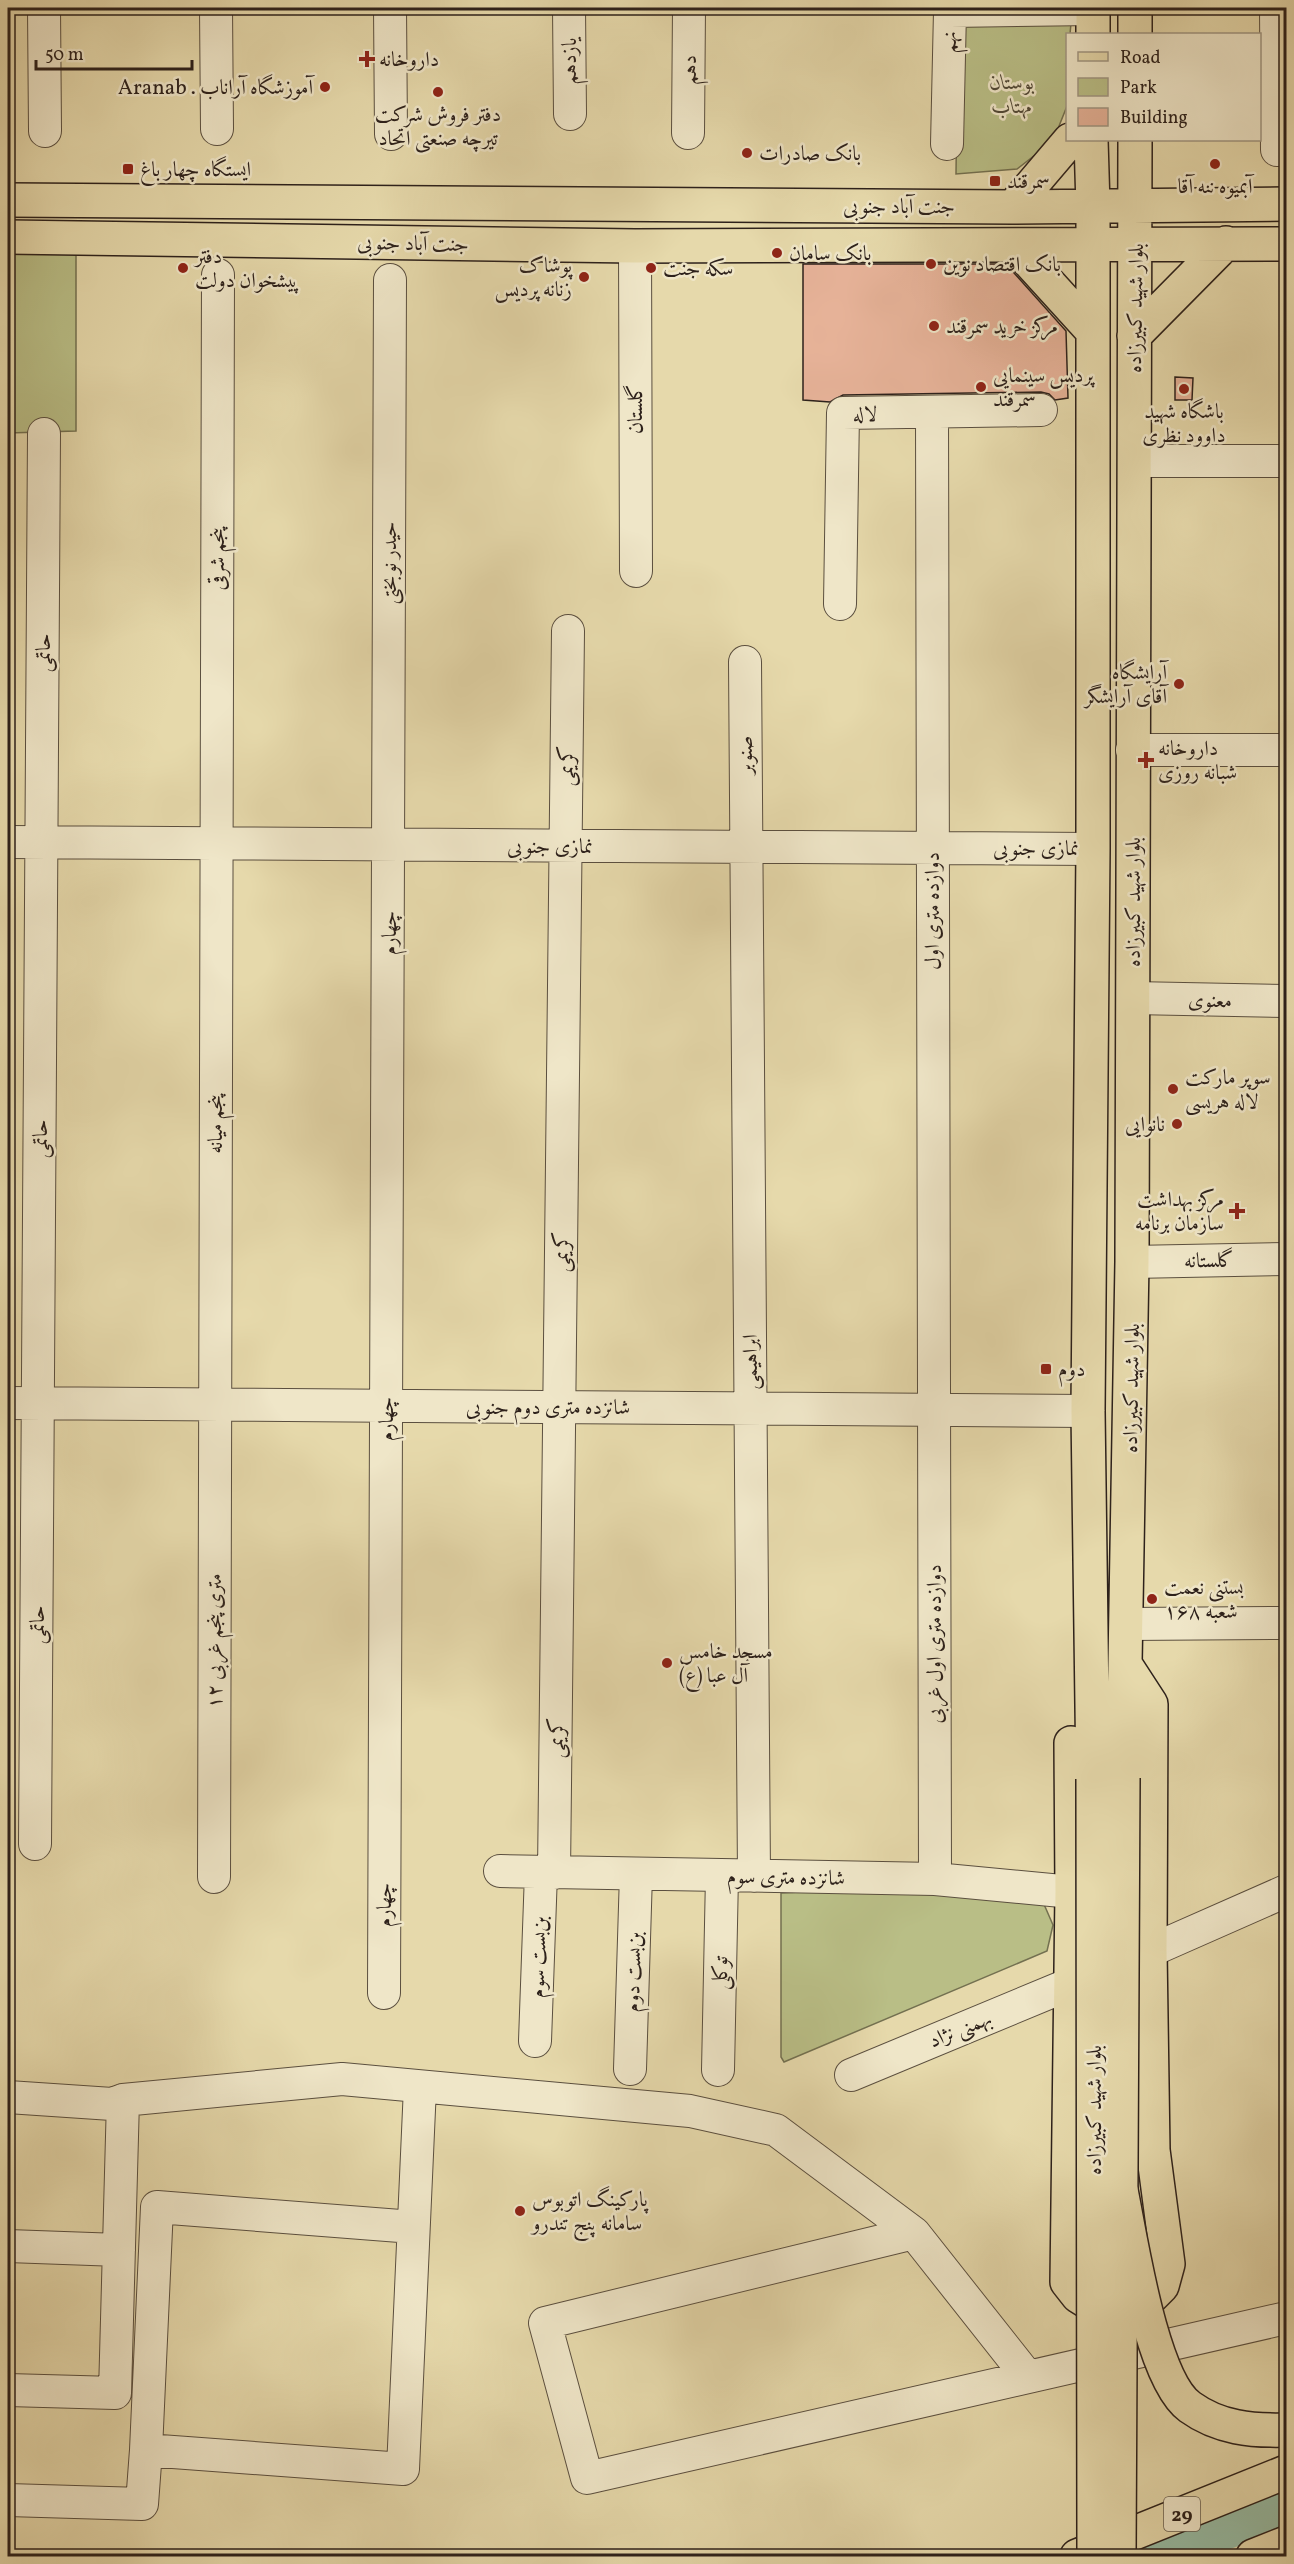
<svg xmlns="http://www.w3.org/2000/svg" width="1294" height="2564" font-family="Vollkorn,Amiri,serif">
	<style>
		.green { fill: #b9be86; stroke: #737050; stroke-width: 1.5 }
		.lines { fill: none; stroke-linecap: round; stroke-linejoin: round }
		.river { stroke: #97bba3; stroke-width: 38 }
		.building { fill: #e6b298; stroke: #2d211b; stroke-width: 1.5 }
		.minor-casing { stroke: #5b4f3f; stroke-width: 34 }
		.major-casing { stroke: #2d211b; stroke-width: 36 }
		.highway-casing { stroke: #2d211b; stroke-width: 36 }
		.minor { stroke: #efe6c8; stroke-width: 32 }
		.major { stroke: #e6d9ab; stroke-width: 33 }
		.highway { stroke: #e6d9ab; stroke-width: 33 }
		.major-bridge-casing { stroke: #2d211b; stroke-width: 36; stroke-linecap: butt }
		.highway-bridge-casing { stroke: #2d211b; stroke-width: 36; stroke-linecap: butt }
		.major-bridge { stroke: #e6d9ab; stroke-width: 33 }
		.highway-bridge { stroke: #e6d9ab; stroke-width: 33 }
		.poi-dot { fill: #8f2418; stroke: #efe6c8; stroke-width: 2 }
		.labels { text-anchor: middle; stroke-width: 5; stroke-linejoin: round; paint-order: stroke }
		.shield { fill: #efe6c8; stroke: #675c4f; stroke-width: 1.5 }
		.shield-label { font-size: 20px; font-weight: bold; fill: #2d211b }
		.street-label { font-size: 21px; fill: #2d211b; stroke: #efe6c8 }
		.poi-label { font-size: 21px; fill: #2d211b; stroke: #efe6c8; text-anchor: start }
		.park-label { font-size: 21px; font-style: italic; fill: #504836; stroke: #efe6c8 }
	</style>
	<rect width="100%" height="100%" fill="#e6d9ab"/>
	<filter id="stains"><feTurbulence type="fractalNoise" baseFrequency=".00333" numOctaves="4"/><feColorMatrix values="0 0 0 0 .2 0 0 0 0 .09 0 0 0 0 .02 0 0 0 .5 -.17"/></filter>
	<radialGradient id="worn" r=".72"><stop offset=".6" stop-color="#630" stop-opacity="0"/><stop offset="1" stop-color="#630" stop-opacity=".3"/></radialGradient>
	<path class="green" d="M958,22L1071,23L1070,34H1068L1067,106L1053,141L1017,169L956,174Z
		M76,251V431L8,433V252Z
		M859,1889L1043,1902L1053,1925L1047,1951L784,2062L781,2057V1893Z"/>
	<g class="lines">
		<path class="river" d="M1157,2556L1286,2508"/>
	</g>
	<path class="building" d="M803,264H1006L1066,331L1068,398L1055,400L1049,394L1041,392L843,395L830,402L803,400Z
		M1175,377L1193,378L1192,400H1175Z"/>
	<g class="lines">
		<defs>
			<path id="minor" d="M44,8L45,131
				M216,8L217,129
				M390,8L391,134
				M569,8L570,114
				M1276,8L1277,150
				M688,133L689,8
				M947,144L950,11L1093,9
				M635,246L636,571
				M932,412L935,1879
				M1134,461H1286
				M840,604L843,413L1041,410
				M745,662L754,1876
				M1132,750H1286
				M8,842L1093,849
				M1133,998L1286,1001
				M1132,1262L1286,1259
				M8,1403L1088,1411
				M1128,1624L1286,1623
				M35,1844L44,434
				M500,1871L935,1879L1072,1892
				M554,1873L568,631
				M214,1877L218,275
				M1150,1951L1286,1891
				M384,1993L390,280
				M535,2041L541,1873
				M630,2069L636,1874
				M718,2070L722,1876
				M851,2075L1070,1984
				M8,2097L112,2104L123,2100L342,2079L690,2111L776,2130L914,2233
				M413,2227L157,2207L146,2450L403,2469L420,2087
				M8,2246L119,2250
				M1027,2376L914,2233L545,2323L587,2478L1286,2318
				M8,2390L115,2393L123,2100
				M8,2500L142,2504L146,2450"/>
			<path id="major" d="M1135,8V34
				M1093,34V8
				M1091,140L1093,206V849L1088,1411L1093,1779
				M8,200L1013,207L1286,204
				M1013,207L1070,140
				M8,237L635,246L1286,244
				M1014,245L1093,332
				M1134,336L1226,243
				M1071,1743L1072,1892L1067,2282L1078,2296L1094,2306L1113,2310L1131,2308L1148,2300L1162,2286L1168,2264L1153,2150L1150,1951L1151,1704L1125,1664
				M1123,1778L1132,1262L1135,140"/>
			<path id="highway" d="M1077,2556L1286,2472
				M1253,2556L1286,2543"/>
		</defs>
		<use href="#minor" class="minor-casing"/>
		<use href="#major" class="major-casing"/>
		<use href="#highway" class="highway-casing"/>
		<use href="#minor" class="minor"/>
		<use href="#major" class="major"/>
		<use href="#highway" class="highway"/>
		<defs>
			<path id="major-bridge" d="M1093,1779L1094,2556
				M1119,2556L1123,1778"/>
			<path id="highway-bridge" d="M1121,2190C1131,2239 1151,2379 1190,2407C1219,2428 1252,2431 1286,2430"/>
		</defs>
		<use href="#major-bridge" class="major-bridge-casing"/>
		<use href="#highway-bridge" class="highway-bridge-casing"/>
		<use href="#major-bridge" class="major-bridge"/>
		<use href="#highway-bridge" class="highway-bridge"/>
	</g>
	<g class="poi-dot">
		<path d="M364 50h6v6h6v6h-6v6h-6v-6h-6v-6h6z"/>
		<circle cx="325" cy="87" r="6"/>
		<circle cx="438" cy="92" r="6"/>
		<circle cx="747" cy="153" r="6"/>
		<circle cx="1215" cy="164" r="6"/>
		<rect x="122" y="163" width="12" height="12" rx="3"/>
		<rect x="989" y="175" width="12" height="12" rx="3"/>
		<circle cx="777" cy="253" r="6"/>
		<circle cx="931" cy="264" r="6"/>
		<circle cx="183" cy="268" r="6"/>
		<circle cx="651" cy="268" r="6"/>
		<circle cx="584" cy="277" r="6"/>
		<circle cx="934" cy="326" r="6"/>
		<circle cx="981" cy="387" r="6"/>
		<circle cx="1184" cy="389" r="6"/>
		<circle cx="1179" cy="684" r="6"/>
		<path d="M1143 751h6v6h6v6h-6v6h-6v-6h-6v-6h6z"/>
		<circle cx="1173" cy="1089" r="6"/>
		<circle cx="1177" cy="1124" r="6"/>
		<path d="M1234 1202h6v6h6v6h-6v6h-6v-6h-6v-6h6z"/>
		<rect x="1040" y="1363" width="12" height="12" rx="3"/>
		<circle cx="1152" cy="1599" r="6"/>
		<circle cx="667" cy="1663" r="6"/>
		<circle cx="520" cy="2211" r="6"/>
	</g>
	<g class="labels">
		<rect class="shield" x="1164" y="2497" width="36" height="34" rx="4.5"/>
		<g class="shield-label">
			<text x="1182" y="2521">29</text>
		</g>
		<g class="street-label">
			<text transform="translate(949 42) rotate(-89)" y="7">نهم</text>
			<text transform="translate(569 61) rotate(-90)" y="7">یازدهم</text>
			<text transform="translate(689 70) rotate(-90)" y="7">دهم</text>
			<text x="899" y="213">جنت آباد جنوبی</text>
			<text transform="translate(413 243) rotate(1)" y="7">جنت آباد جنوبی</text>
			<text transform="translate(1135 308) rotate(-89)" y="7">بلوار شهید کبیرزاده</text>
			<text transform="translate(635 409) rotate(-90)" y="7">گلستان</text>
			<text transform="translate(865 414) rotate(-2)" y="7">لاله</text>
			<text transform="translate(217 559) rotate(-90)" y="7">پنجم شرقی</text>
			<text transform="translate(389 563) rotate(-90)" y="7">حیدر نوبختی</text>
			<text transform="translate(43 653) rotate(-90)" y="7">حاتمی</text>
			<text transform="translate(745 755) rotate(-90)" y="7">صنوبر</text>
			<text transform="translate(566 766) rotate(-89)" y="7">کریمی</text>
			<text x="550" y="853">نمازی جنوبی</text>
			<text x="1036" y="855">نمازی جنوبی</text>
			<text transform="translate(1133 902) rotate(-90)" y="7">بلوار شهید کبیرزاده</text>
			<text transform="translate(932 911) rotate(-90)" y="7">دوازده متری اول</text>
			<text transform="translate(389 933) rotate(-90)" y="7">چهارم</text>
			<text transform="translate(1210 1000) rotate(1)" y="7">معنوی</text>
			<text transform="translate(215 1124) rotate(-90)" y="7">پنجم میانه</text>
			<text transform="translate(40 1139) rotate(-90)" y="7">حاتمی</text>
			<text transform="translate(561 1252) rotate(-89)" y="7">کریمی</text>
			<text transform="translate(1209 1260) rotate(-1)" y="7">گلستانه</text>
			<text transform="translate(750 1362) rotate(-90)" y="7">ابراهیمی</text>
			<text transform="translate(1131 1388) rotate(-89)" y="7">بلوار شهید کبیرزاده</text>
			<text x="548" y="1414">شانزده متری دوم جنوبی</text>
			<text transform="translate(386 1419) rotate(-90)" y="7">چهارم</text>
			<text transform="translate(37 1625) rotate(-90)" y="7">حاتمی</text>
			<text transform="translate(214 1641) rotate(-90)" y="7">۱۲ متری پنجم غربی</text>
			<text transform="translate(934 1644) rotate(-90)" y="7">دوازده متری اول غربی</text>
			<text transform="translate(556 1738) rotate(-89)" y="7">کریمی</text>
			<text transform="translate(786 1877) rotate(1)" y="7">شانزده متری سوم</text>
			<text transform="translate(384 1905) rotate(-90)" y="7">چهارم</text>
			<text transform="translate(538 1957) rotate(-88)" y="7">بن‌بست سوم</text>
			<text transform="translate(633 1972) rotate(-88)" y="7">بن‌بست دوم</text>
			<text transform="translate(720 1973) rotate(-89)" y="7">توکلی</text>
			<text transform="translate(960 2029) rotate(-22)" y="7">بهمنی نژاد</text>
			<text transform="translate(1094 2110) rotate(-90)" y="7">بلوار شهید کبیرزاده</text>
		</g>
		<g class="poi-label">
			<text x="379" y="66">داروخانه</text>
			<text x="313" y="94" text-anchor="end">Aranab . آموزشگاه آراناب</text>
			<text x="438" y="121" text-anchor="middle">دفتر فروش شرکت<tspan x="438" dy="24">تیرچه صنعتی اتحاد</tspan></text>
			<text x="759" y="160">بانک صادرات</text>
			<text x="140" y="176">ایستگاه چهار باغ</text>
			<text x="1007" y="188">سمرقند</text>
			<text x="1215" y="193" text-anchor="middle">آبمیوه ننه آقا</text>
			<text x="789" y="260">بانک سامان</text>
			<text x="195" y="263">دفتر<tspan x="195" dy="24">پیشخوان دولت</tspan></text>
			<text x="943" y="271">بانک اقتصاد نوین</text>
			<text x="572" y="272" text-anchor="end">پوشاک<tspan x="572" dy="24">زنانه پردیس</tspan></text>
			<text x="663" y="275">سکه جنت</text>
			<text x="946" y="333">مرکز خرید سمرقند</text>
			<text x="993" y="382">پردیس سینمایی<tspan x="993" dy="24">سمرقند</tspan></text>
			<text x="1184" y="418" text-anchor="middle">باشگاه شهید<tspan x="1184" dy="24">داوود نظری</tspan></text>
			<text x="1167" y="679" text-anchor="end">آرایشگاه<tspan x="1167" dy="24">آقای آرایشگر</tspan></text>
			<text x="1158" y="755">داروخانه<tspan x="1158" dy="24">شبانه روزی</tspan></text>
			<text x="1185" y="1084">سوپر مارکت<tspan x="1185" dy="24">لاله هریسی</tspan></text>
			<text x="1165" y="1131" text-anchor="end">نانوایی</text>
			<text x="1224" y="1206" text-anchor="end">مرکز بهداشت<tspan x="1224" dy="24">سازمان برنامه</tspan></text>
			<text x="1058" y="1376">دوم</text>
			<text x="1164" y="1594">بستنی نعمت<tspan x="1164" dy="24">شعبه ۱۶۸</tspan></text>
			<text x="679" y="1658">مسجد خامس<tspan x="679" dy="24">آل عبا (ع)</tspan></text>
			<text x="532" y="2206">پارکینگ اتوبوس<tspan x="532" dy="24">سامانه پنج تندرو</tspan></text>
		</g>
		<g class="park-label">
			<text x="1012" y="89">بوستان<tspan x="1012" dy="24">مهتاب</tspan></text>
		</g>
	</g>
	<rect width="1294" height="2564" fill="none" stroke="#e6d9ab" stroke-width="30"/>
	<rect x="9" y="9" width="1276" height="2546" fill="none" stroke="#2d211b" stroke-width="3"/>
	<rect x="15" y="15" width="1264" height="2534" fill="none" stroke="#2d211b" stroke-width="1.5"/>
	<rect x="1066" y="33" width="195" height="108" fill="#efe6c8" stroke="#a19783" stroke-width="1.5"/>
	<rect x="1078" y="52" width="30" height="9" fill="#e6d9ab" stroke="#a19783" stroke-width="1.5"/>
	<text x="1120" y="63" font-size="18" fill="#2d211b">Road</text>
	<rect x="1078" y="78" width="30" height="18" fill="#b9be86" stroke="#a19783" stroke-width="1.5"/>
	<text x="1120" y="93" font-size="18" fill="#2d211b">Park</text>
	<rect x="1078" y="108" width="30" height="18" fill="#e6b298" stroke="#a19783" stroke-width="1.5"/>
	<text x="1120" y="123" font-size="18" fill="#2d211b">Building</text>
	<path d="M36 60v9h156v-9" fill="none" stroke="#2d211b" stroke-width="3"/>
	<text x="45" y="60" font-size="18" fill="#2d211b" stroke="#efe6c8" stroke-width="4.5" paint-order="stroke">50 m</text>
	<rect width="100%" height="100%" filter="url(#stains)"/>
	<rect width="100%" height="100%" fill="url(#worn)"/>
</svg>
